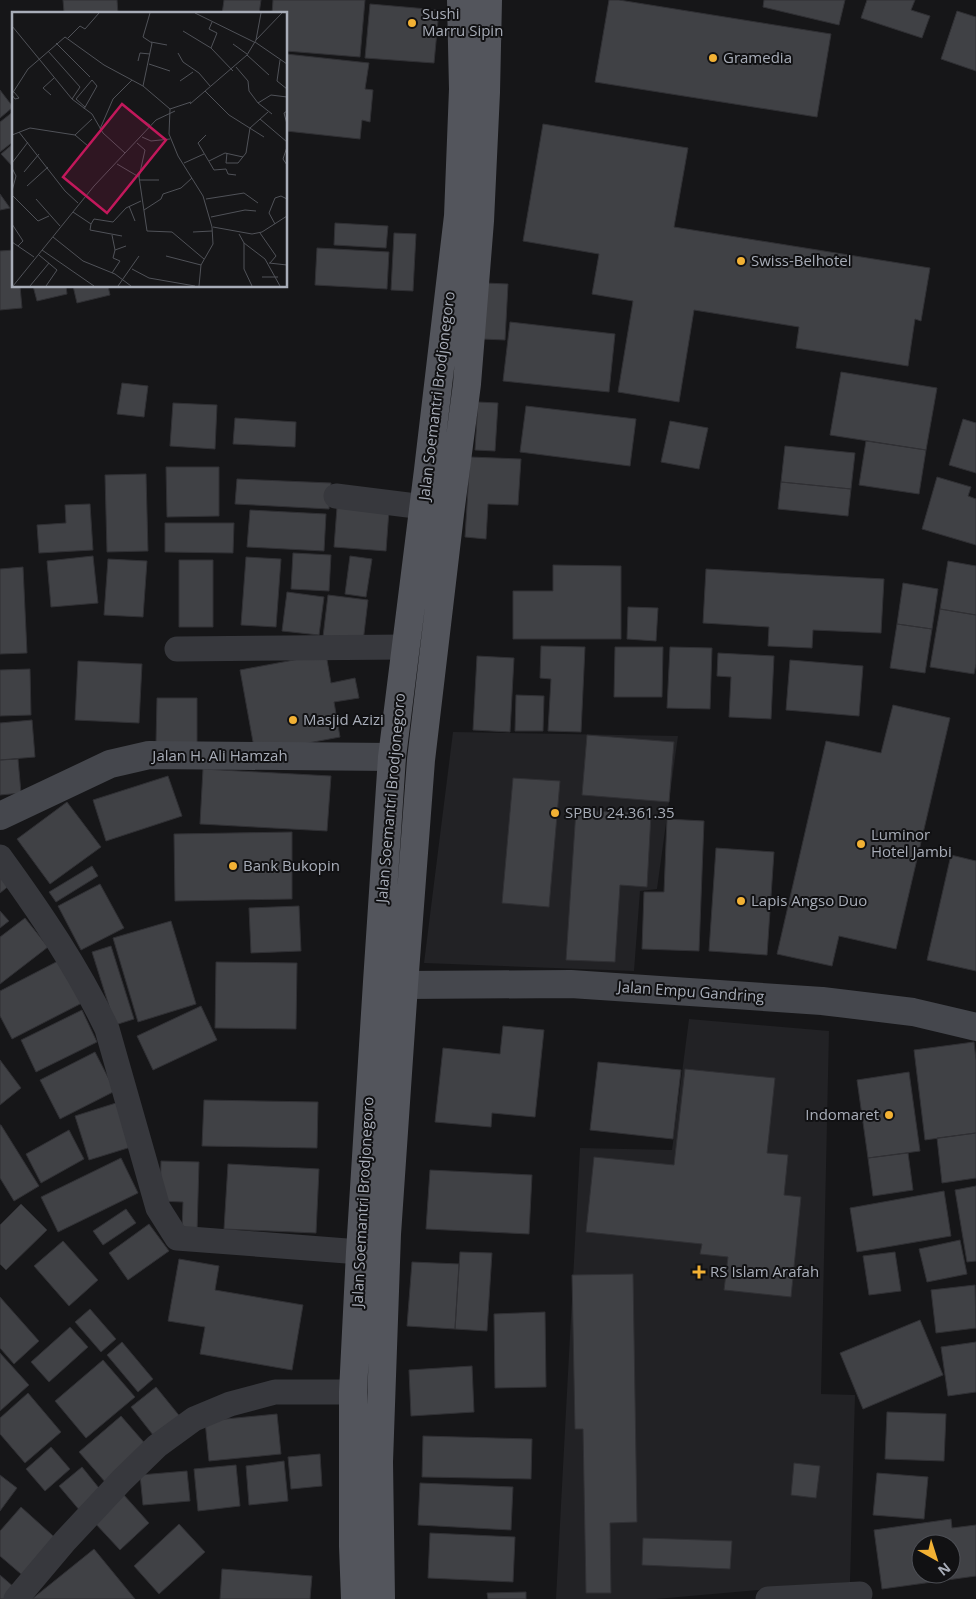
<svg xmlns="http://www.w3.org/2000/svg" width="976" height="1599" font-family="'Open Sans',sans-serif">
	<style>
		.built { fill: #222225 }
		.building { fill: #404145; stroke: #303034; fill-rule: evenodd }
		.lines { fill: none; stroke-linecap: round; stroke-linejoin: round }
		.street { stroke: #37383d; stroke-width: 25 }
		.secondary { stroke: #45474d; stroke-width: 28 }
		.primary { stroke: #53555c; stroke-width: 28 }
		.poi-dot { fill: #f2b134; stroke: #111113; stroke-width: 2 }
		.labels { text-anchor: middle; stroke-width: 4; stroke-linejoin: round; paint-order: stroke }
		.poi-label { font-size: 15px; fill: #a8adb8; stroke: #111113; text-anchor: start }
		.street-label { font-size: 15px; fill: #a8adb8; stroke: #111113 }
		.inset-road { fill: none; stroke: #505258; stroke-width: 1 }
		.view { fill: #c2185b; fill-opacity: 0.15; stroke: #c2185b; stroke-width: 2.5 }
		.inset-edge { fill: none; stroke: #a8adb8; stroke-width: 2.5 }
	</style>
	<rect width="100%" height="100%" fill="#161618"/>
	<path class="built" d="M453,732L678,736L657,889L640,891L634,971L424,963Z
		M689,1019L829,1031L821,1394L855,1395L850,1582L656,1599H556L580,1148L672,1150Z"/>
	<path class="building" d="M63,0H117L118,14H45L64,12Z
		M224,0H261L259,14H222Z
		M273,0H365L360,57L286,51V14H272Z
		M609,0H619L831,34L817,117L595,82Z
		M764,0H845L839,25L763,7Z
		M867,0H915L911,10L930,16L922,38L861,18Z
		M370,4L439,10L434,63L365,58Z
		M957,11L976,17V71L941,59Z
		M286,54L369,63L365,89L373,90L370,122L362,120L360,139L286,131Z
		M0,90L13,107L0,118Z
		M14,111V141L0,152V122Z
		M543,124L688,148L674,227L930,268L921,321L915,319L908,366L796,348L799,327L694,310L679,402L618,392L633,301L592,294L599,254L523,241Z
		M14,143V168L1,154Z
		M0,194L10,208L0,210Z
		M335,223L388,226L386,248L334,245Z
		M394,233L416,234L413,291L391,290Z
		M317,248L389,252L387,289L315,285Z
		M14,250V286H20L22,308L0,310V251Z
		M485,283L508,284L505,340L482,339Z
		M33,286H66L67,294L37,301Z
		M73,286H108L110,295L77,303Z
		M510,322L615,334L609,392L503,381Z
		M841,372L937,388L926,450L830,435Z
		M122,383L148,386L144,417L117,414Z
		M478,402L498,403L495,451L475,450Z
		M173,403L217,405L215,449L170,446Z
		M526,406L636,419L630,466L520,452Z
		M235,418L296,422L295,447L233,444Z
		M963,419L976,423V473L949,465Z
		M670,421L708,428L699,469L661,462Z
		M866,441L926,450L919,494L859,485Z
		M785,446L855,453L851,489L781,482Z
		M470,457L521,459L518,505L488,504L486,539L465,537Z
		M166,467H219V516L167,517Z
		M146,474L148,551L107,552L105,475Z
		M937,477L971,487L968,496L976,499V545L922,529Z
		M237,479L331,483L329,509L235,504Z
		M781,482L851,489L848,516L778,509Z
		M90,504L93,550L39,553L37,525L66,523L65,505Z
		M337,507L389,510L386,551L334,547Z
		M250,510L326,514L324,551L247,547Z
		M165,523H234L233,553L165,552Z
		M293,553L331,555L329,591L291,589Z
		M93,556L98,603L51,607L47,561Z
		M350,556L372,559L366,597L345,594Z
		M246,557L281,559L276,627L241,625Z
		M108,559L147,561L143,617L104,615Z
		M179,560H213V627H179Z
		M948,561L976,566V615L940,609Z
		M553,565L621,566V639H513V591H553Z
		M23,567L27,653L0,654V569Z
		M706,569L884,579L881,633L813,630L812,648L768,646L769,627L703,623Z
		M903,583L938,589L932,629L897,624Z
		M287,592L324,597L319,635L282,631Z
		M328,595L368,600L363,642L323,637Z
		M628,607L658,608L656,641L627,639Z
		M940,609L976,615V664L974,674L930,667Z
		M897,624L932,629L925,673L890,668Z
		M541,646L585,647L581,732L548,731L551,679L540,678Z
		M615,647H663L662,697H614Z
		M670,647L712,648L710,709L667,708Z
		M718,653L774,656L771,719L729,717L731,677L717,676Z
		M326,654L331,683L355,678L359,698L334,702L340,737L255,753L240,670Z
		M477,656L514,658L510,732L473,730Z
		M790,660L863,666L859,716L786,710Z
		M78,661L142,664L139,723L75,720Z
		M30,669L31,715L0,716V670Z
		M516,695L544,696L543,731H515Z
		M157,698H197V743H156Z
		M893,705L950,718L896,949L839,936L832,966L777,954L826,741L881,753Z
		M32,720L35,757L0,760V723Z
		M587,735L674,742L669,802L582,795Z
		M18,759L21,793L0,795V760Z
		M203,769L331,776L327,831L200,824Z
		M168,776L182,816L106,841L93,800Z
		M513,778L560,781L549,907L502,903Z
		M67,802L101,847L50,884L17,839Z
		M576,810L651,814L647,887L620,885L615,962L566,960Z
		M667,819L704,821L699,951L642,949L644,892H664Z
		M292,832V899L175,901L174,834Z
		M716,848L774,852L767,955L709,951Z
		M951,855L976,861V971L927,960Z
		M92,866L98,876L56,902L49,892Z
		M0,872L10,885L0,893Z
		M100,884L124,928L81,950L58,906Z
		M299,906L301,951L251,953L249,908Z
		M0,911L9,921L0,928Z
		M25,918L48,947L0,984V937Z
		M171,921L196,1004L138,1022L113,938Z
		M111,946L134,1019L115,1025L92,952Z
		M60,960L82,1003L12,1039L0,1016V991Z
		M216,962L297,963L296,1029L215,1028Z
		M201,1006L217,1040L153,1070L137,1036Z
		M82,1010L97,1042L36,1072L21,1040Z
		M503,1026L544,1030L535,1117L492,1113L491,1127L435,1122L443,1048L500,1054Z
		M974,1042L976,1060V1133L925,1140L914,1050Z
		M95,1052L115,1091L60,1119L40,1080Z
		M0,1060L21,1088L0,1105Z
		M598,1062L681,1070L673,1139L590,1130Z
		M685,1069L775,1078L767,1153L788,1155L784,1195L801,1197L791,1297L724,1290L728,1257L700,1254L702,1244L586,1232L594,1157L674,1165Z
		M909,1072L920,1151L868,1158L857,1080Z
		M204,1100L318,1102L317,1148L202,1146Z
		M116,1103L131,1147L89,1160L75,1116Z
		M0,1125H1L39,1186L14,1201L0,1178Z
		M69,1130L84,1159L41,1183L26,1154Z
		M976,1133V1178L942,1183L937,1138Z
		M908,1153L913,1190L873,1196L868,1158Z
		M121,1158L138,1193L58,1232L41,1197Z
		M161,1161L199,1162L197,1232L182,1231L183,1202L160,1201Z
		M228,1164L319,1169L316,1233L224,1229Z
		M430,1170L532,1175L529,1234L426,1229Z
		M976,1186V1261L967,1262L955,1190Z
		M944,1191L951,1236L857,1252L850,1208Z
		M21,1204L47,1230L6,1270L0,1264V1225Z
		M126,1209L136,1223L103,1245L93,1231Z
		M149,1224L169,1251L128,1280L109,1253Z
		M960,1240L967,1274L927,1282L919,1249Z
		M63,1241L98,1280L69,1306L34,1266Z
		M460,1252L492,1253L487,1331L455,1329Z
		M895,1252L901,1291L869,1295L863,1256Z
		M179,1259L219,1266L215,1290L303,1305L292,1370L200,1354L205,1327L168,1321Z
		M412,1262L459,1264L455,1329L407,1326Z
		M633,1274L637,1522L610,1523L611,1593H586L583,1429H575L572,1275Z
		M975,1285L976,1328L936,1333L931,1290Z
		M0,1297L39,1341L14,1364L0,1348Z
		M90,1309L116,1339L101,1352L75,1322Z
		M545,1312L546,1387L495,1388L494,1314Z
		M920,1320L943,1375L863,1409L840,1353Z
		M70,1327L88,1347L49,1382L31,1362Z
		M122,1342L153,1379L138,1392L107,1355Z
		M976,1342V1392L948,1396L941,1347Z
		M0,1353L29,1385L0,1411Z
		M103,1360L135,1397L86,1438L55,1401Z
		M472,1366L474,1412L411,1416L409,1370Z
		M156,1387L182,1419L157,1440L131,1407Z
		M28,1393L61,1432L25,1463L0,1434V1418Z
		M887,1412L946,1414L944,1461L885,1459Z
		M277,1414L281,1454L209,1461L205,1421Z
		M121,1416L148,1447L106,1483L79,1452Z
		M423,1436L532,1439L531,1479L422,1477Z
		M51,1447L70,1469L45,1491L26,1469Z
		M320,1454L322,1486L291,1489L288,1457Z
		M284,1461L288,1501L249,1505L246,1466Z
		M794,1463L820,1466L816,1498L791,1495Z
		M236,1465L240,1506L198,1511L194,1469Z
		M82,1467L103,1493L81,1512L59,1486Z
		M187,1471L190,1501L143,1505L140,1475Z
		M877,1473L928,1477L924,1519L873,1515Z
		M0,1475L17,1488L0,1511Z
		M420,1483L513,1487L511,1530L418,1525Z
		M123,1494L149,1523L120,1550L93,1521Z
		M21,1507L61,1543L28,1580L0,1556V1531Z
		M951,1519L952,1528L976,1525V1576L882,1589L874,1530ZM921,1544H951V1574H921Z
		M179,1524L205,1552L159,1594L134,1566Z
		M430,1533L515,1537L513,1582L428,1578Z
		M643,1538L732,1541L730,1569L642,1565Z
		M94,1549L135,1599H32Z
		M222,1569L312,1576L310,1599H220Z
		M0,1575L15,1588L6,1599H0Z
		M526,1592V1599H488L487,1593Z"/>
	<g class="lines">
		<path class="street" d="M336,496L424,507
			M177,649L406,647
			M0,857C40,912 78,968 107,1029L158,1208L177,1238L360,1252
			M16,1599L65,1541L122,1480L157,1446L194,1419L230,1404L275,1392H353
			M768,1599L860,1594"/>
		<path class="secondary" d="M0,816L110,764L149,755L392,757
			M404,985L571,984L822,1001L913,1012L976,1027"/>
		<path class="primary" d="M355,1599L353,1546V1392L360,1252L377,982L392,757L428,470L458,216L463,89L461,0
			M381,1599L379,1462L387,1234L404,985L421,760L450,514L467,384L480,221L486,92L488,0"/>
	</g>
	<g class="poi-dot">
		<circle cx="412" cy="23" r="5"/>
		<circle cx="713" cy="58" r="5"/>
		<circle cx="741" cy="261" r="5"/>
		<circle cx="293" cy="720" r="5"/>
		<circle cx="555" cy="813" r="5"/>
		<circle cx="861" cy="844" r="5"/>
		<circle cx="233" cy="866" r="5"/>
		<circle cx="741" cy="901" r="5"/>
		<circle cx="889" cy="1115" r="5"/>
		<path d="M696.5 1264.5h5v5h5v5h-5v5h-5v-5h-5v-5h5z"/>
	</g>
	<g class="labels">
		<g class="poi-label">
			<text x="422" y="19">Sushi<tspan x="422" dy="17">Marru Sipin</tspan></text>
			<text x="723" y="63">Gramedia</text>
			<text x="751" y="266">Swiss-Belhotel</text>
			<text x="303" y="725">Masjid Azizi</text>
			<text x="565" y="818">SPBU 24.361.35</text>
			<text x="871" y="840">Luminor<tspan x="871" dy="17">Hotel Jambi</tspan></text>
			<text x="243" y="871">Bank Bukopin</text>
			<text x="751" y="906">Lapis Angso Duo</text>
			<text x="879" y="1120" text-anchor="end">Indomaret</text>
			<text x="710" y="1277">RS Islam Arafah</text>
		</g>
		<g class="street-label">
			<text transform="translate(437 396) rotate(-83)" y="5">Jalan Soemantri Brodjonegoro</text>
			<text x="220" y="761">Jalan H. Ali Hamzah</text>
			<text transform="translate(391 798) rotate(-85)" y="5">Jalan Soemantri Brodjonegoro</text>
			<text transform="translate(691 992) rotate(4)" y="5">Jalan Empu Gandring</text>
			<text transform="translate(363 1202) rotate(-87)" y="5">Jalan Soemantri Brodjonegoro</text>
		</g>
	</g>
	<g transform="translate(12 12)">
		<rect width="275" height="275" fill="#161618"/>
		<path class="inset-road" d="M183,1L242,30M0,14L60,87L80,102L91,121L113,141M171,19L199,36L221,59M56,26L68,14L73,17L87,1M244,28L270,1M139,30L155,33M243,30L275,52M44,31L78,65M221,32L235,42M199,36L205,21L197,17L200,10M36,39L68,75L60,87M166,41L171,50L187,61L198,74M235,43L257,63M268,48L265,69L275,77M126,49L128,41L138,42M137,52L158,59M224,55L236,69L237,79L246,91L260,102M168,69L181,60M131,74L140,31L131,25L138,1M193,79L217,103L252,125M0,82L16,57L53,25L92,53L131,74L158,97M0,83L3,87L7,86L2,80M39,83L31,76L42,66M179,90L158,97L157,122L166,144L191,184L200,215L201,232L189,253L187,274M246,91L259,83L275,85M178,92L235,43L244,28L249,1M72,97L85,74L80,68L64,87L73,95M115,97L138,113M275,99L272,101L275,112M248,107L275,130M88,117L101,87L120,68M7,120L53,179L66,191M0,123L18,116L63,123L80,107M63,123L76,134M194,123L186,131L202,158L214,157L216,162L224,163M130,125L139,129L158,127M125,131L133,138L127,165M275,135L271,147L275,153M215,141L214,151H226L234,141L238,116L256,100M197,149L213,141L231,145M0,151L16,130M172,151L192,142M105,152L127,165L135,219L160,220L192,247M0,156L4,164L0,179M12,160L27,142M127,168H147M15,174L36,155M0,183L26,209L37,204M24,187L48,214M194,187L232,181L246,191M117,194L123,209M132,198L149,187L151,182L169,176L180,166M61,200L79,212L82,207L101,210L114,196L129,189M199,205L233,198L244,199M0,212L11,229L6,234M79,212L78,218L110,224M263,212L257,201L263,186L269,184L275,187M201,215L240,222L250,220L275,204M181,220L200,219M248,221L264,244L258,251M227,222L232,231L253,247L268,274M100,223L103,238M41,225L71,249L103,262L119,274M0,230L22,245M232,231V257L240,274M30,238L82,274M27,243L45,258L34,274M154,244L189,253M257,251L275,253M120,257L137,266L183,274M100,261L108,249L101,246L103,238L114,234M250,265H266M1,274L82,174L144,108L163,99M18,274L37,251M106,274L127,244"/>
		<path class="view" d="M110,92L154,128L95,201L51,165Z"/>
		<rect width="275" height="275" class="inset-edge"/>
	</g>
	<g transform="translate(936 1559) rotate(141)"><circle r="24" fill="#111113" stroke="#4d4f55"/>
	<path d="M0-4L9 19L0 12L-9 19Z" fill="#f2b134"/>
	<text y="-8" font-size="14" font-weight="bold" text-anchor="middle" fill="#a8adb8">N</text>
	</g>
</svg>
